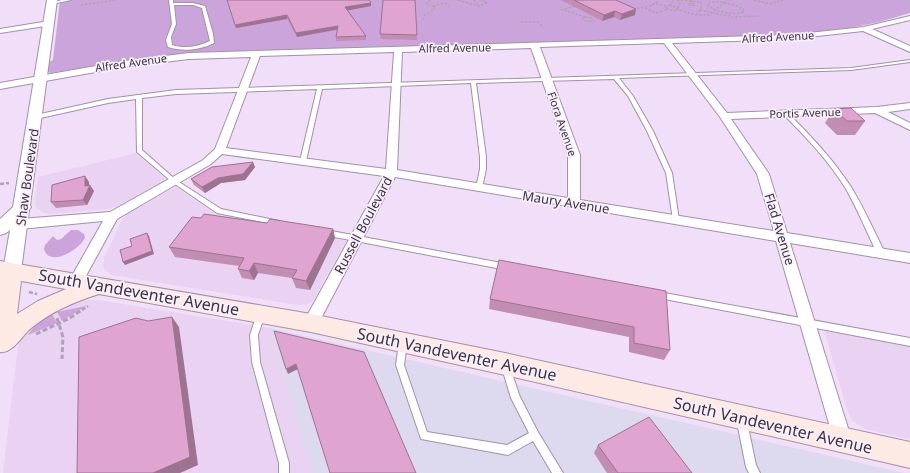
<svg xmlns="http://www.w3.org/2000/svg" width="910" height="473" font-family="'Noto Sans',sans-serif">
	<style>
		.built { fill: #e9d2f2 }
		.industrial { fill: #ddd9ee }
		.green { fill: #cca4dc }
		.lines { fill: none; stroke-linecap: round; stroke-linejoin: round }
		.service-casing { stroke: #a291a9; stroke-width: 2 }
		.minor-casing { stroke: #a291a9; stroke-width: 2 }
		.tertiary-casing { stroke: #a291a9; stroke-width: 2 }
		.secondary-casing { stroke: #a291a9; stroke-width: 2 }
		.path-far2 { stroke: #b0a2b6; stroke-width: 1.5; stroke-dasharray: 2.5 1.5; stroke-linecap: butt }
		.path-far1 { stroke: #b0a2b6; stroke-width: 2.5; stroke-dasharray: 4 2; stroke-linecap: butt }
		.path { stroke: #b0a2b6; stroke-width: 3; stroke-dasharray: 5 2.5; stroke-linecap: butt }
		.service { fill: #fff; fill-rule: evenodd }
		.minor { fill: #fff; fill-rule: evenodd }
		.tertiary { fill: #fff; fill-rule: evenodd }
		.secondary { fill: #fdeae5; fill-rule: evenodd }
		.wall { fill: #c18db3 }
		.shaded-wall { fill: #9d7392 }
		.building { fill: #e0a4d0; stroke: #9d7392 }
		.labels { text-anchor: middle; stroke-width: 3.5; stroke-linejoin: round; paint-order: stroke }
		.far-street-label { font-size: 11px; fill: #3b343e; stroke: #faeffe }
		.street-label { font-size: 13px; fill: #3b343e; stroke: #faeffe }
		.near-street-label { font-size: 16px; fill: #3b343e; stroke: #faeffe }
	</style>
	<rect width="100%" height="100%" fill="#f1def8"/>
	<path class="built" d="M136,153L166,180L118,206L108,209L48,214L44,213L37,208L35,203L38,177Z
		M176,187L218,216L346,241L312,302L306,305H297L112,275L106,271L103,267L104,258L122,220L127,214Z
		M89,300H99L270,328L312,473H3L18,346L21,335L37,316L79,301Z
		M824,330L910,346V439L865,429L853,421L848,413Z"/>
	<path class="industrial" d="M270,328L904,473H312Z"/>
	<path class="green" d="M60,0H910V13L879,22L850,28L817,32L748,36L204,52L126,61L51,73L48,72L49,62L53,60Z
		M71,230H78L84,234L85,238C79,250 49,268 44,249L45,245L53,236L57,240L61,239Z
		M86,306L62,321L57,312Z
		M52,314L57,323L28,335L36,323Z"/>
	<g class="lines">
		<defs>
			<path id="service" d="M62,0H71L52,4L50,3Z
				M169,0H173V3H193L205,6L213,34L214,43C200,50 183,52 168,47L166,40L172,24ZM174,5H193L202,8L210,41C198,47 184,49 172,45L171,37L176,24Z
				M910,60V62L851,70L619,78L633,96L653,131L672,173L679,220L676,222L673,220L666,173L647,131L628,96L614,79L476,83L486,157V169L482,188L479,190L476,188L480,169V157L471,83L322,89L306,161L303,163L300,161L317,89L176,94L142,98V150L176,180L221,209L279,221L280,223L277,225L217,213L172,182L137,152L136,99L108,103L36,119L33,117L36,115L108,99L176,90L851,68Z
				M785,111L787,112C810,135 833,159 851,187C864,208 874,231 885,253L884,255H878C867,233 858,210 846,189C829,161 806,137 783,114L782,113Z
				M326,230L507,264L510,265L511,267L510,269L507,270L324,235L323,233L324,231Z
				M659,292L910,338V346L659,298L656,297L655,295L656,293Z
				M261,311L264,312L265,314L258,335L260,362L289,463V473H279V463L252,362L250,335L257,314L258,312Z
				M403,339L406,340L407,343L404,365L427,432L507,445L529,433L511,398L502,368L503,365L506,364L509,365L520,397L538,432L563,473H552L533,441L508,455L421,439L396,365L399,343L400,340Z
				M742,417L745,419L747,422L756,465L760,473H749L746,467L737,422L739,419Z"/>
			<path id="minor" d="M910,16V20L872,29L910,46V52L863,31L790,39L672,43L727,113L877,107L910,103V109L888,112L910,123V130L875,113L731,119L769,174L787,233L910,253V263L790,243L852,441L849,447L843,450L837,447L834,441L776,241L395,177L316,328L311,329L306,328L303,323L384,176L222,154L211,164L117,219L81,285L76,287L71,285L69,281L103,221L20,229L16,227L14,224L16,221L20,219L110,212L203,160L215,149L251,57L189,59L124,67L0,89V83L124,61L189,53L790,35L864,27ZM664,43L720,117L757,174L774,231L580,200V155L540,47ZM531,48L568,155V198L397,170L402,52ZM394,52L386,169L226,148L260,56Z
				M49,21H52V25L0,33V29Z"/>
			<path id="tertiary" d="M47,0H57L30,205L31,207L29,210L21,271L18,276L12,278L6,276L3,271L10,230L6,233L0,235V219L13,207Z"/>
			<path id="secondary" d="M0,261L311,314L505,353L910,442V468L505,375L311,332L99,294C74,302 50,312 30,329C22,336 12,354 0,352ZM21,281L66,289L38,301L17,314Z"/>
		</defs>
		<use href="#service" class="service-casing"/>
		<use href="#minor" class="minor-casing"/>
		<use href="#tertiary" class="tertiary-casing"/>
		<use href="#secondary" class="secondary-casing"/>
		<path class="path-far2" d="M458,0L478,6L487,3L481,0
			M474,0L478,5
			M677,0L701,2V8L697,14
			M691,0L692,3
			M754,0L770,4L783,0
			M712,2C723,1 733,4 743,9L744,12C732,16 718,12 708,6V3Z
			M692,3L695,5L691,6L688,4Z
			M656,4L667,6
			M81,5L115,0
			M669,5L678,8L674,11L665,8Z
			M433,6L445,3L449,6
			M671,6L673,0
			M645,8L657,13L667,9
			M678,8L681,0
			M633,9L651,6L659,0
			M676,9L696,15H709L727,0
			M561,10L575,6
			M564,10L585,17
			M700,10L733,17L760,16
			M586,17L592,18L594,21H585L583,19Z
			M423,20L425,15L431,12L435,7L426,4L430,0
			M521,22H538L543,27"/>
		<path class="path-far1" d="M0,184L9,183
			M29,292L37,294
			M82,310L88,306"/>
		<path class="path" d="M57,318L63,337L62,359
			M36,334L70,318L83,309"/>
		<use href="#service" class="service"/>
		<use href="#minor" class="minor"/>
		<use href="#tertiary" class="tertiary"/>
		<use href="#secondary" class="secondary"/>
	</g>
	<path class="wall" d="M227,0L371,3V6L347,10L366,36V40L336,41V37L337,30L297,37L287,19L236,28Z
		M415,0L417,40L381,39L380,34Z
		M561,0H616L635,15L620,20L614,17L602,21Z
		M834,109L865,121L855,135H837L825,123Z
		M255,167L245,180L221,183L205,193L194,185L191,179Z
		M89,182V186L94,191L87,205L56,208L51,202Z
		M201,218L267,223L333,229L335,238L310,290L296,288L292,278L258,273L254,280L242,278L238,269L239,266L175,257L169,247Z
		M666,291L670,350L664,360L629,352V337L489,309L490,299Z
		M598,445L692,473H607L594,453Z"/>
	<path class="shaded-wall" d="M371,3V6L345,11V7Z
		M636,9L635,15L620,20L622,14Z
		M615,11L614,17L602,21L604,15Z
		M287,15V19L236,28L235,25Z
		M338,26L339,29L297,37L296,33Z
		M253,162L255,167L245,180L221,183L205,193L202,187L218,178Z
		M85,176L89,182V188L90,185L94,191L87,205L83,200Z
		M333,229L335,238L310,290L306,281Z
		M147,233L149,236L154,254L125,265L123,262Z
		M254,263L258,273L254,280L249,271Z
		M172,317L179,327L198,465L180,473H153Z
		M296,364L298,369L288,374L286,369Z"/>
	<path class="building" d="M227,0H369L371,3L345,7L366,36L336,37L338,26L296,33L287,15L235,25Z
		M383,0H415L417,35L380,34Z
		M574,0H616L636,9L622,14L615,11L604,15Z
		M851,108L865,121H847L834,109Z
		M253,162L243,174L218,178L202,187L191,179L212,167Z
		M85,176V186L90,185L83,200L51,202L52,185Z
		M204,214L267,223L270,219L333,229L306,281L292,278L297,270L254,263L249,271L238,269L244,258L169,247L192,217L201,218Z
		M147,233L152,251L123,262L120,250L132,246L130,239Z
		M499,260L666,291L670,350L634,343V327L490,299Z
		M172,317L190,457L153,473H77L79,337L136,318L148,321Z
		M274,331L364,352L416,473H330L296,364L286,369Z
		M649,417L692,473H618L598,445Z"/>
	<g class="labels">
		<g class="far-street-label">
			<text transform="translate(778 37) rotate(-3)" y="4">Alfred Avenue</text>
			<text transform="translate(455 48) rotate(-1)" y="4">Alfred Avenue</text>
			<text transform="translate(131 63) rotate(-8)" y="4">Alfred Avenue</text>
			<text transform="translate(805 113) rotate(-2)" y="4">Portis Avenue</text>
			<text transform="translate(562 124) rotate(71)" y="4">Flora Avenue</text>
		</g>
		<g class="street-label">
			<text transform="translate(27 177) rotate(-82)" y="5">Shaw Boulevard</text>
			<text transform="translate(566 202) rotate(9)" y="5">Maury Avenue</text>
			<text transform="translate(363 225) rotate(-62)" y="5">Russell Boulevard</text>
			<text transform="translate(780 229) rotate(73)" y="5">Flad Avenue</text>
		</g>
		<g class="near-street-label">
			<text transform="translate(139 292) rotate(10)" y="6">South Vandeventer Avenue</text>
			<text transform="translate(457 354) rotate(12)" y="6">South Vandeventer Avenue</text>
			<text transform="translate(773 425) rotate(13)" y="6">South Vandeventer Avenue</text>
		</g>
	</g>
</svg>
